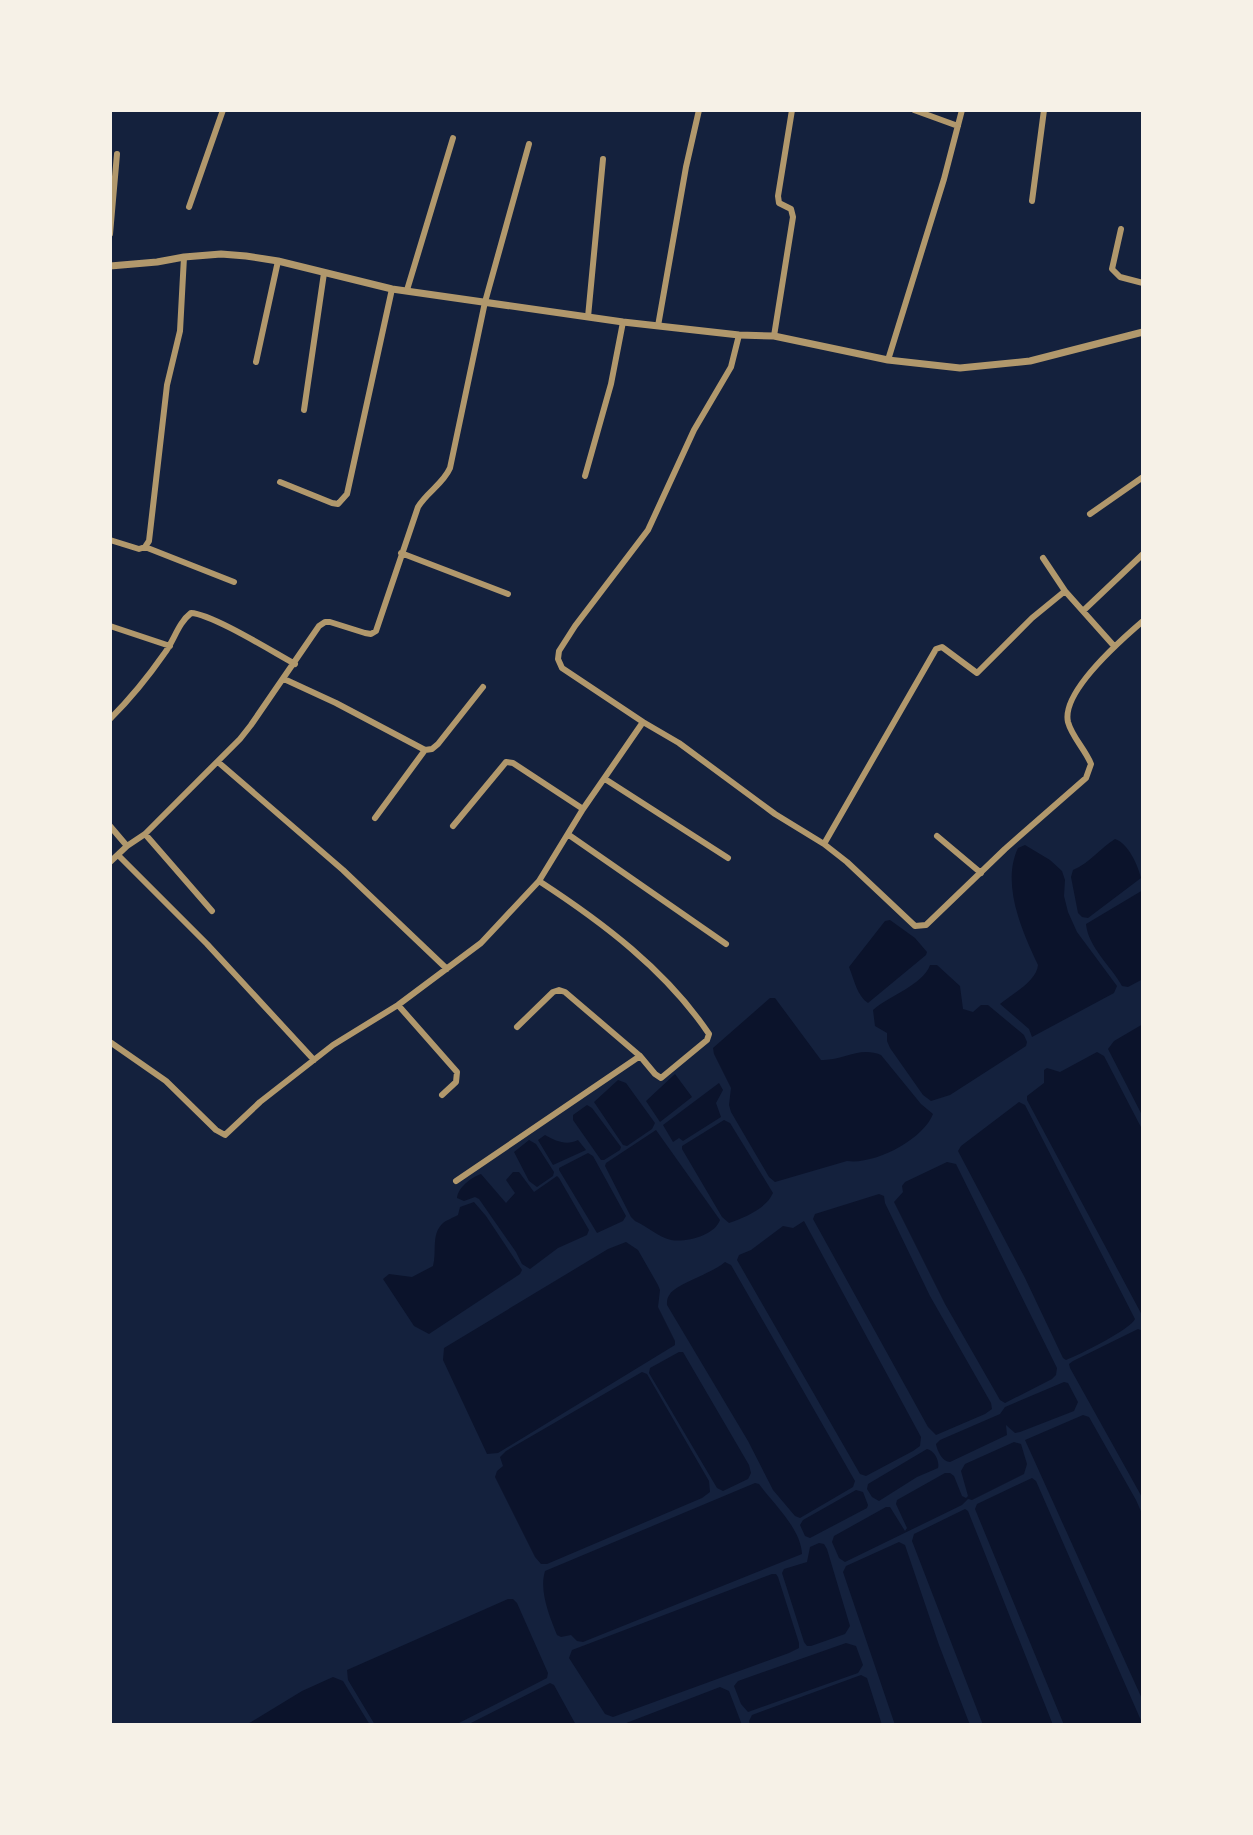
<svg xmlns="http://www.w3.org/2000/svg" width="1253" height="1835" font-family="Commissioner,sans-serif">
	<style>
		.water { fill: #0b132b }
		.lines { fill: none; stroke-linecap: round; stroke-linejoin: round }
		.minor { stroke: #b1986c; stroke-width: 6 }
		.tertiary { stroke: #b1986c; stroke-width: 7 }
	</style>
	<rect width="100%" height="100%" fill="#14213d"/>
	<path class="water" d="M1115,839C1128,843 1138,865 1141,878L1088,918L1082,917L1078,913L1071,877L1073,870C1090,863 1100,848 1115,839Z
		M1025,845L1050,860L1062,871L1065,880L1064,896L1068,912L1077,932L1117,986L1114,993L1032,1037L1029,1029L1000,1004C1012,994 1037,981 1038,965C1022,931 1001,884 1018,848Z
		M1143,890V979L1128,987L1122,986C1111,966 1088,947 1086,924Z
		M890,920L915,938L927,952L926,955L868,1003C857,996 854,979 849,967L885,921Z
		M930,965H937L960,986L963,1009L973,1012L981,1005H988L1024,1035L1027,1042L1026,1046L950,1095L931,1101L923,1095L890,1048L887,1041V1033L875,1026L873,1010C890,995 923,985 930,965Z
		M770,998H775L821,1060C843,1061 859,1046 881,1055L921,1104L933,1114C923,1140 874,1165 847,1161L775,1182L769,1177L731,1112L729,1105L731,1088L714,1054L713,1048Z
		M1143,1024V1117L1108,1049L1114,1041Z
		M1097,1052L1104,1056L1143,1131V1317L1027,1100V1096L1044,1083V1070L1047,1068L1060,1072Z
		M675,1074L692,1097L660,1122L646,1101Z
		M618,1080L626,1083L655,1123L652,1129L627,1146L623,1145L594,1102Z
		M719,1083L723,1090L716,1103L721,1117L683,1141L679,1138L673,1142L663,1125Z
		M1019,1102L1025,1105L1135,1319C1131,1329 1079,1355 1066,1360L1063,1358L1025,1278L958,1151L961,1146Z
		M587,1105L592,1108L621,1147L620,1150L604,1160H601L573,1120V1115Z
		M724,1120L730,1123L773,1193C766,1209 745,1217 729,1223L722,1217L682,1149V1146Z
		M656,1130L720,1220C715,1235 686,1243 671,1240C658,1237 647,1226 635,1221L631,1217L605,1166L606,1163Z
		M545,1135C556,1141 566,1146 578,1140L586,1150L553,1165L538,1140Z
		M529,1140L536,1144L554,1172L553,1176L537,1187L529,1181L514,1152Z
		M588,1153L593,1156L626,1216L623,1221L597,1233L559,1170V1168Z
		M947,1162L956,1164L1057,1368L1056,1375L1052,1379L1005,1403L1000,1400L945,1304L894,1202L903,1192L902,1186L905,1182Z
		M513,1172H519L534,1192L557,1176L559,1178L589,1230L587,1235L558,1248L530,1269L522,1264L516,1252L479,1199L475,1197L464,1201L457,1198C458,1188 470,1178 481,1174L506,1203L515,1193L506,1180Z
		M879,1194L884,1196L885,1203L930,1296L991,1403L992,1409L985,1414L936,1435L928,1427L813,1219L815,1214Z
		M474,1202L486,1216L522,1270L520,1274L429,1334L414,1326L383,1279L389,1274L412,1277L433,1266C437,1252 431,1235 442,1224C446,1220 453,1218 458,1215L460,1207Z
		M804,1221L921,1437L920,1446L913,1451L866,1476L860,1474L737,1260L739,1255L751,1250L783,1226L793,1228Z
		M626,1242L638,1250L658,1285L660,1290L658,1307L675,1341V1345L498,1453L487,1454L443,1360L444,1348L608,1249Z
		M725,1262L731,1265L855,1481L853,1487L800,1518L795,1516L773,1490L748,1441L667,1305C667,1300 667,1298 670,1294C676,1284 713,1273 725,1262Z
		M1138,1329L1143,1331V1499L1070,1368L1069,1364L1073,1361Z
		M679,1352H683L749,1465L751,1473L748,1479L723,1491L717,1488L649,1373L650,1368Z
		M642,1372L647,1374L709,1481L710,1492L702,1498L547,1564H541L535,1557L495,1477L497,1471L503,1466L500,1457L506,1451Z
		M1064,1382L1068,1383L1078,1402L1074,1411L1020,1432L1015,1433L1006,1425L1007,1435L950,1462C943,1462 937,1451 936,1444L940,1440L1000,1414L1005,1407Z
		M1083,1415L1089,1417L1136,1500L1143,1516V1701L1025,1440Z
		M1014,1442L1021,1444L1027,1464L1024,1474L972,1500L968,1499L962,1505L845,1562L839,1558L832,1542L834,1536L886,1507H890L905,1531L907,1528L896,1504L897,1500L945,1473H950L954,1476L962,1496L966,1498L968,1496L961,1471L965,1464Z
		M927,1449C934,1450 940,1461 938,1468L917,1477L879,1501L872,1497L867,1489L868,1484Z
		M1032,1478L1036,1481L1143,1725H1064L975,1509L977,1504Z
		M755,1483L759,1484C774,1504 801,1529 802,1554L583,1642L577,1641L571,1635L561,1637L557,1635C549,1615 539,1591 545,1571Z
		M856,1490L863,1492L868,1505L867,1508L810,1538L805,1536L800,1525L803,1520Z
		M965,1509L968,1511L1053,1725H983L912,1541L914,1534Z
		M899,1542L905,1545L939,1645L970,1725H895L843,1572L846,1566Z
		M819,1543L824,1544L827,1549L850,1626L845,1634L811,1646H807L804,1642L782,1573L784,1569L807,1562L810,1547Z
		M772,1574H776L778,1577L799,1643V1648L789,1653L613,1717L605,1714L569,1658L572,1650Z
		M508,1599H513L517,1603L548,1673L547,1678L455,1725H375L348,1680L347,1670Z
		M846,1643L856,1646L863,1665L858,1673L748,1712L741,1704L734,1686L738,1681Z
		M861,1675L867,1678L882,1725H750L749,1721L752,1715Z
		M333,1677L343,1681L370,1725H246L302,1691Z
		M550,1683L554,1685L576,1725H467Z
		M720,1687L729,1691L742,1725H621Z"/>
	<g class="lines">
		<path class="minor" d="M914,110L958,126
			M1032,201L1044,110
			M189,207L223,110
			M1121,229L1112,269L1120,277L1143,283
			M110,234L117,154
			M407,290L453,138
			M588,317L603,159
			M658,326L686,167L699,110
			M774,336L793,217L791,209L779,203L778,196L792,110
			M888,360L944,179L962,110
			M256,362L278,261
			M304,410L324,273
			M585,476L611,384L623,322
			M280,482L332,503L338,504L347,494L392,289
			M1090,514L1143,477
			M110,540L139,549L145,547L149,541L167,385L180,331L184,257
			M145,547L234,582
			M401,553L508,594
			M1043,558L1065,591
			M1083,611L1143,554
			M110,626L170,646
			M284,679L336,703L425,750L432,749L438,744L483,687
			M110,719C130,699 148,677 164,654C174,641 178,623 191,613C212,614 273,652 295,664
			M643,722L679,743L775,814L824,844L847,862L915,926L926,925L1005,849L1086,778L1091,764C1085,749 1072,737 1068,722C1061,692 1122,639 1143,621
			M218,762L343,870L447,969
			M605,779L728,858
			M375,818L425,750
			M110,826L127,846
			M453,826L506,762L513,763L583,809
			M145,834L212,911
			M569,835L726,944
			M937,836L981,873
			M824,844L936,649L942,647L977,673L1032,618L1065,591L1114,646
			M118,855L207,944L314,1060
			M110,862L127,846L145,834L240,739L251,725L319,626L325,622H330L365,633L371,634L376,631L418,507C427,492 443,484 450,468L485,302L529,144
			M398,1005L457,1072L456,1082L442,1095
			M517,1027L553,992L559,990L565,992L640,1056L655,1074L661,1078L707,1040L709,1034C666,970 602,922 539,881
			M110,1042L166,1081L216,1130L225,1135L260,1102L333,1045L398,1005L481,943L539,881L583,809L643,722L562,668L558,659L559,651L575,626L648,530L694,430L731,367L739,335
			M456,1181L640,1056"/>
		<path class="tertiary" d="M110,266L157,262L184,257L221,254L246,256L278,261L392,289L623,322L739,335L774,336L888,360L960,368L1030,361L1143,332"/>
	</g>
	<rect width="1253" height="1835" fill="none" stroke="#f6f1e7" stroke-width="224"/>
</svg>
